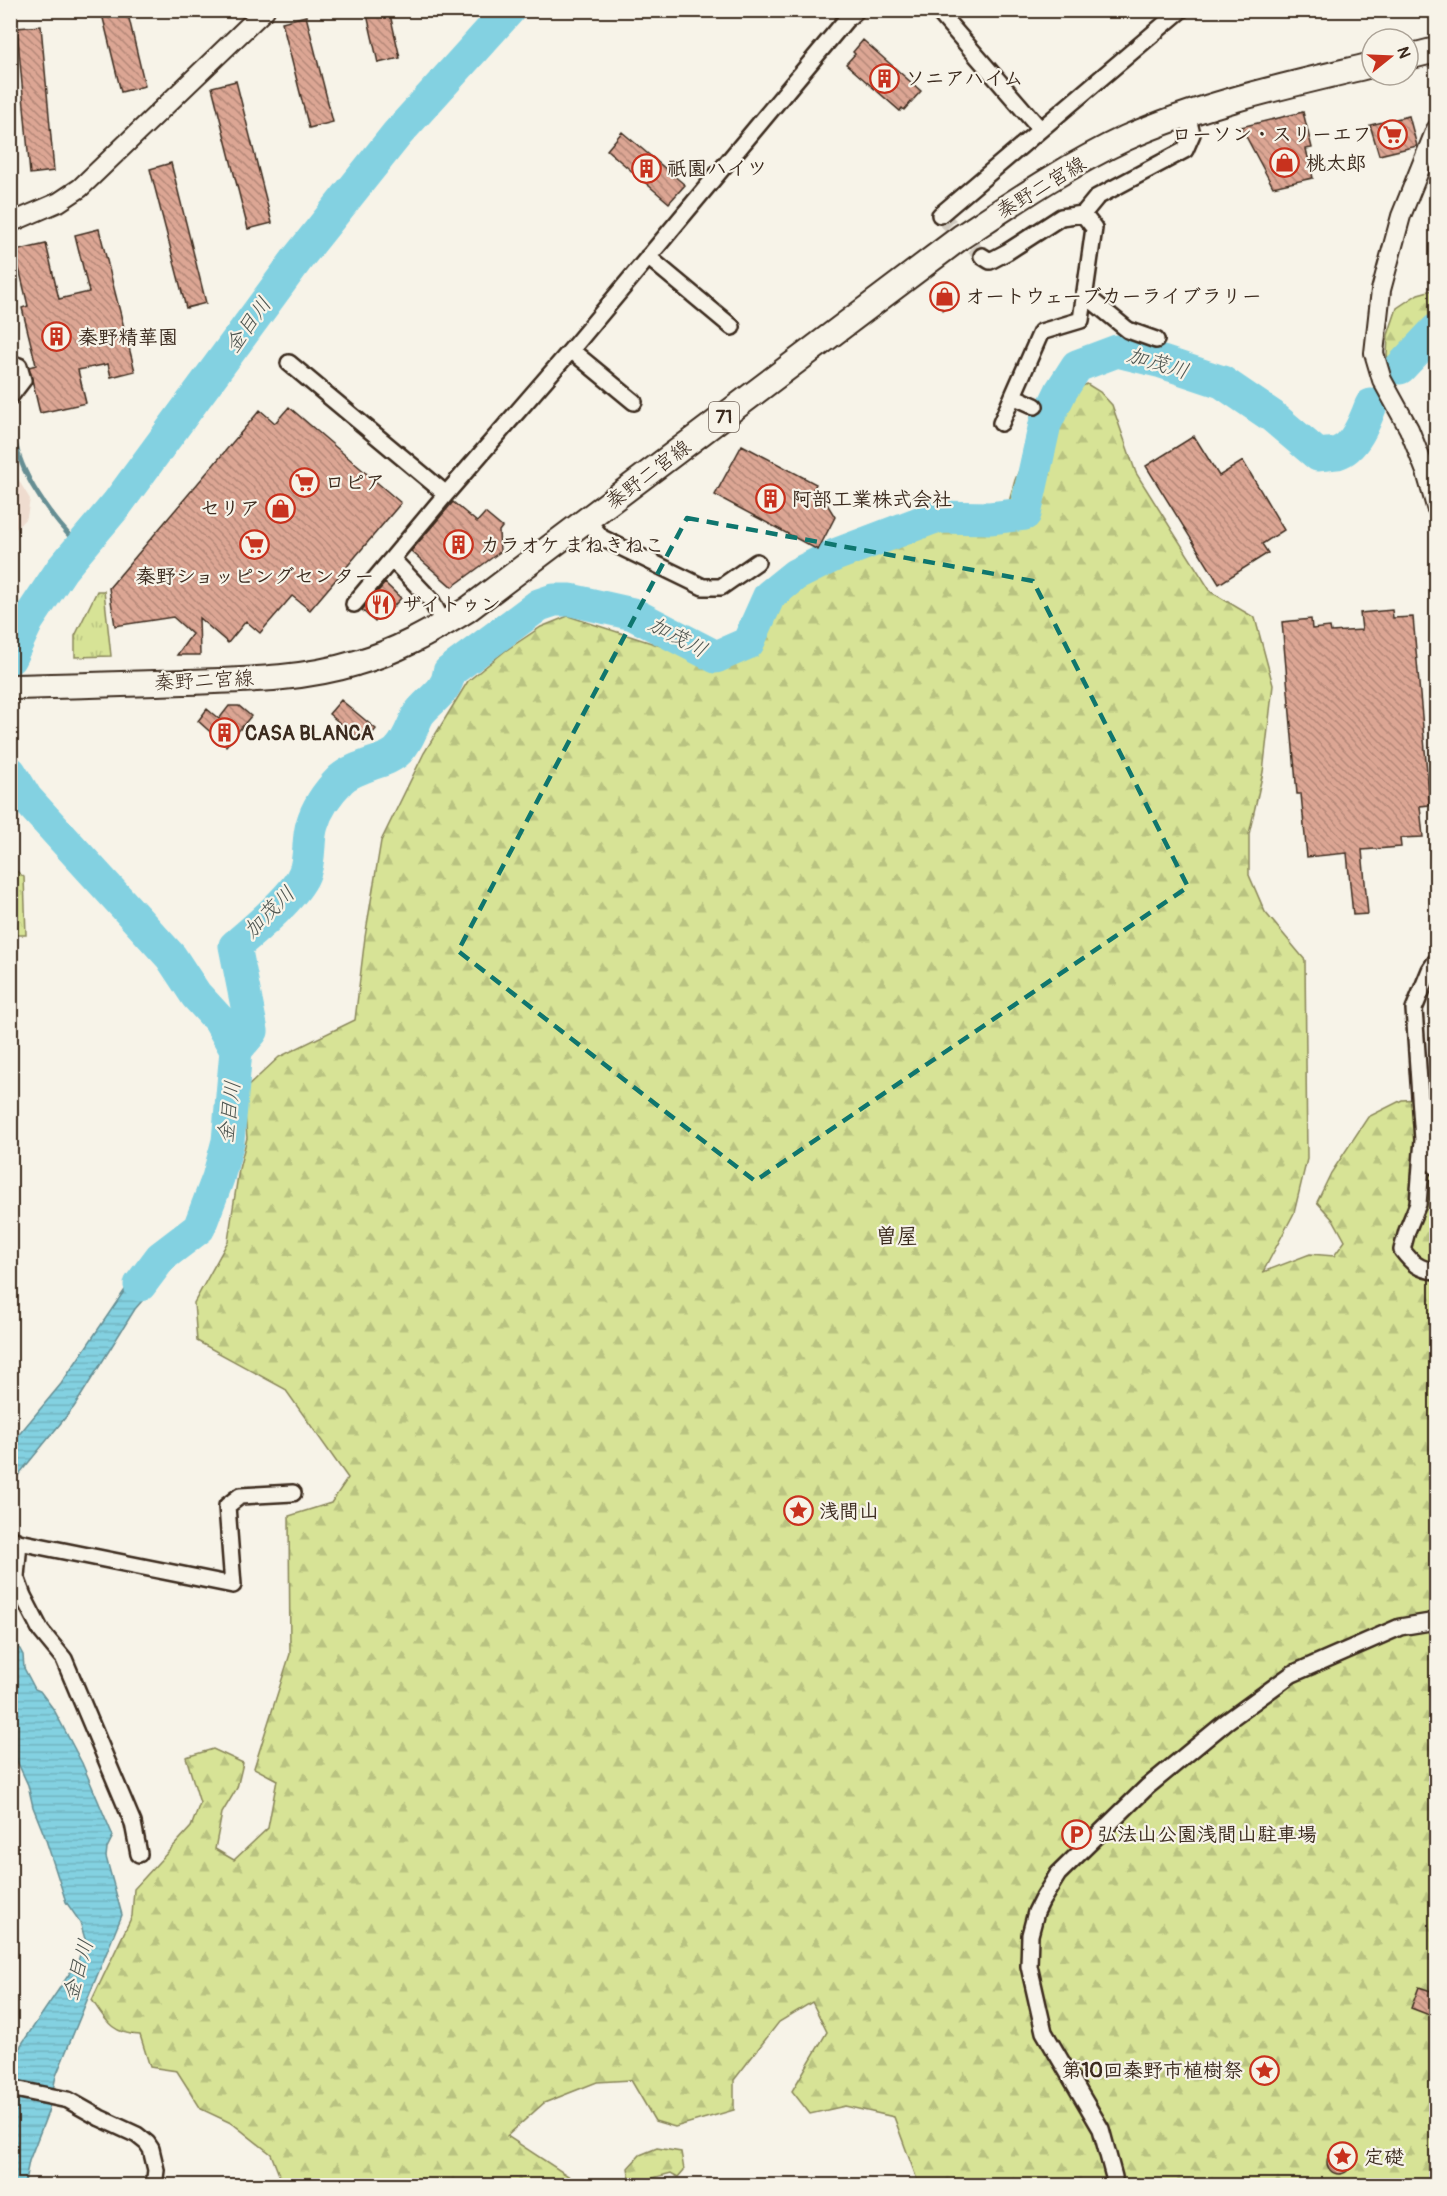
<svg xmlns="http://www.w3.org/2000/svg" width="1447" height="2196" font-family="Pangolin,'Klee One',sans-serif">
	<style>
		.built { fill: #efdccf }
		.forest { fill: url(#forest-firs); stroke: #89865a; stroke-width: 1.5 }
		.park { fill: url(#park-tufts); stroke: #89865a; stroke-width: 1.5 }
		.water { fill: url(#water-rules); stroke: #668e93; stroke-width: 1.5 }
		.lines { fill: none; stroke-linecap: round; stroke-linejoin: round }
		.stream { stroke: #668e93; stroke-width: 5 }
		.river { stroke: #83d1e1; stroke-width: 33 }
		.building { fill: url(#building-back-hatch); stroke: #3b2a1e; stroke-width: 1.5 }
		.minor-tunnel { stroke: #d1cbc0; stroke-width: 15; stroke-dasharray: 15 8; stroke-linecap: butt }
		.minor-casing { stroke: #3b2a1e; stroke-width: 20 }
		.tertiary-casing { stroke: #3b2a1e; stroke-width: 22 }
		.primary-casing { stroke: #3b2a1e; stroke-width: 28 }
		.minor { stroke: #f7f3e8; stroke-width: 15 }
		.tertiary { stroke: #f7f3e8; stroke-width: 18 }
		.primary { stroke: #f7f3e8; stroke-width: 24 }
		.marked { fill: none; stroke: #0f766e; stroke-width: 4.5; stroke-dasharray: 12 8; stroke-linejoin: round }
		.labels { text-anchor: middle; stroke-width: 4.5; stroke-linejoin: round; paint-order: stroke }
		.shield { fill: #f7f3e8; stroke: #73665b; stroke-width: 1.5 }
		.shield-label { font-size: 18px; font-weight: bold; fill: #3b2a1e }
		.poi-label { font-size: 20px; font-weight: bold; fill: #3b2a1e; stroke: #f7f3e8; text-anchor: start }
		.street-label { font-size: 20px; fill: #3b2a1e; stroke: #f7f3e8 }
		.water-label { font-size: 21px; font-style: italic; fill: #4d544f; stroke: #f7f3e8 }
		.neighbourhood-label { font-size: 21px; font-weight: bold; fill: #3b2a1e; stroke: #f7f3e8 }
	</style>
	<defs>
		<pattern id="forest-firs" width="22" height="20" patternUnits="userSpaceOnUse" patternTransform="scale(1.5)"><rect width="22" height="20" fill="#d7e396"/><path d="M5 1l3.5 6h-7zM16 11l3.5 6h-7z" fill="#b9c381"/></pattern>
		<pattern id="park-tufts" width="24" height="20" patternUnits="userSpaceOnUse" patternTransform="scale(1.5)"><rect width="24" height="20" fill="#d7e396"/><path d="M3 7l-1-3M5 7V3M7 7l1-3M15 17l-1-3M17 17v-4M19 17l1-3" fill="none" stroke="#b9c381"/></pattern>
		<pattern id="water-rules" width="6" height="5" patternUnits="userSpaceOnUse" patternTransform="scale(1.5)"><rect width="6" height="5" fill="#83d1e1"/><path d="M0 2.5h6" fill="none" stroke="#72b4c1"/></pattern>
		<pattern id="building-back-hatch" width="6" height="6" patternUnits="userSpaceOnUse" patternTransform="scale(1.5)"><rect width="6" height="6" fill="#dca694"/><path d="M-1 5l2 2M0 0l6 6M5-1l2 2" fill="none" stroke="#b48778"/></pattern>
	</defs>
	<rect width="100%" height="100%" fill="#f7f3e8"/>
	<filter id="ink" filterUnits="userSpaceOnUse"><feTurbulence type="fractalNoise" baseFrequency=".0167" numOctaves="2"/><feDisplacementMap in="SourceGraphic" scale="12" xChannelSelector="R" yChannelSelector="G"/><feConvolveMatrix kernelMatrix="1 2 1 2 8 2 1 2 1" color-interpolation-filters="sRGB"/></filter>
	<g filter="url(#ink)">
		<path class="built" d="M11,468L30,499L27,517L11,534Z"/>
		<path class="forest" d="M1436,289V342L1429,347L1416,370L1405,378L1392,371L1387,355L1388,335L1397,308L1418,294Z
			M1087,384L1100,392L1112,405L1136,473L1211,592L1255,618L1273,685L1263,772L1249,834V875L1265,912L1305,960L1307,1159L1294,1213L1263,1272L1310,1254L1334,1256L1345,1241L1334,1221L1317,1202L1331,1173L1368,1117L1402,1100L1436,1098V2185H919L894,2117L845,2106L810,2114L792,2091L827,2032L812,2002L779,2022L734,2080V2110L675,2127L655,2121L631,2080L597,2082L544,2103L507,2136L582,2185H283L271,2154L233,2124L201,2109L177,2071L150,2067L140,2035C112,2034 106,2021 92,2000L132,1916L134,1889L191,1827L200,1803L186,1757L213,1749L243,1763L237,1788L222,1813L215,1849L234,1860L268,1828L277,1780L254,1768L290,1654L289,1516L331,1503L348,1478L285,1389L197,1341L194,1303L228,1241L239,1169L247,1138L243,1091L279,1057L355,1020L365,937L381,841L424,753L468,681L505,651L541,627L568,616L701,659L763,632L796,584L932,534L1009,502L1015,480L1028,449L1048,410L1068,392Z
			M657,2148L681,2152L684,2170L678,2177L671,2173L635,2183L630,2180L628,2168L640,2155Z"/>
		<path class="park" d="M97,591H104L111,656L75,657V636Z
			M10,866L24,877L26,935H11Z"/>
		<path class="water" d="M172,1245L148,1294L135,1309L74,1407L11,1484V1444L61,1384L152,1250Z
			M11,1633L23,1655L24,1668L35,1689L40,1691L54,1710L82,1763L113,1836L107,1848L106,1857L122,1915L56,2076L48,2112L29,2161L24,2186L11,2185V2081L21,2045L78,1961L85,1939L80,1922L66,1902L45,1837L33,1807L28,1785L11,1748Z"/>
		<g class="lines">
			<path class="stream" d="M10,419C13,431 15,445 19,456C31,491 55,521 80,547"/>
			<path class="river" d="M1400,368L1436,330
				M10,658L28,620L62,569L117,504L298,258L397,134L509,10
				M10,772L26,798L171,957L196,995L219,1020L236,1050L228,1141L218,1178L199,1228L161,1257L140,1285
				M236,1050L252,1031L235,946C254,930 295,896 304,874C311,858 307,841 312,825C317,807 328,792 341,779C357,765 388,762 398,751C408,741 412,727 418,715C427,701 448,692 449,672L539,605L554,600H571L633,614L716,657L748,643L769,596L795,575L835,555L935,517L990,518L1025,514L1045,424L1061,391L1077,366L1117,351L1162,362L1222,382L1272,416L1318,455C1324,454 1331,454 1337,453C1355,448 1365,421 1371,405"/>
		</g>
		<path class="building" d="M101,10H127L145,86L121,92Z
			M366,10H389L400,58L378,63Z
			M306,16L333,122L309,128L282,22Z
			M41,26L54,171L30,174L17,28Z
			M863,40L921,91L904,110L902,108L900,111L846,64L855,54L853,52Z
			M236,81L272,223L248,229L212,87Z
			M1303,112L1312,148L1306,149L1313,178L1273,187L1241,127Z
			M1409,116L1417,146L1379,155L1370,125Z
			M622,132L685,185L669,203L607,150Z
			M171,163L206,303L186,308L150,169Z
			M99,229L135,371L111,377L108,364L78,370L86,403L40,413L29,367L36,365L22,308L28,306L15,251L46,244L59,299L89,292L75,235Z
			M945,283L957,300L943,310L931,293Z
			M289,407L401,503L310,610L292,596L260,633L246,621L228,643L199,618L200,655H177L192,634L173,617L115,626L109,588L260,410L275,423Z
			M1194,436L1219,476L1243,461L1284,530L1262,544L1268,553L1219,584L1146,466Z
			M742,445L816,484L810,495L827,504L835,517L818,550L715,495Z
			M453,502L477,522L485,513L502,527L499,531L500,552L452,587L411,551Z
			M385,583L401,598L384,617L381,615L375,622L362,610Z
			M1392,610L1393,618L1413,617L1430,805L1420,806L1423,837L1400,838L1401,847L1362,850L1368,914L1353,915L1347,853L1307,857L1301,794H1297L1282,622L1311,619L1312,629L1330,627L1331,632L1362,630L1360,613Z
			M341,700L376,729L364,743L329,714Z
			M229,706H239L251,716L226,746L198,721L207,709L219,719Z
			M1419,1987L1437,1993V2018L1411,2008Z
			M1327 2162a12 12 0 1 1 24 0a12 12 0 1 1-24 0Z"/>
		<g class="lines">
			<path class="minor-tunnel" d="M940,215L982,256"/>
			<defs>
				<path id="minor" d="M937,10L1040,129
					M940,215L1181,10
					M982,256L990,261L1007,252L1061,217L1083,214L1097,197L1185,150L1192,134L1187,114
					M648,257L732,327
					M1084,294L1128,330L1156,340
					M571,350L634,402
					M10,363L19,366L23,380L10,397
					M289,363L446,494
					M1013,396L1035,406
					M1001,423L1041,332L1081,320L1094,228L1083,214
					M587,520L602,538L703,587H721L757,562
					M392,559L431,600L444,624
					M354,604L446,494L571,350L845,21L857,10
					M1436,961L1430,970L1414,1009L1423,1140L1422,1152L1436,1167
					M1422,1152L1418,1204L1407,1231L1402,1250C1412,1263 1419,1270 1436,1271
					M10,1538L19,1542L233,1585L227,1506L240,1496L293,1493
					M19,1542L16,1577L23,1596L41,1631L64,1659L133,1823L139,1854
					M10,2088L68,2100L100,2118L137,2135L147,2143L151,2149L156,2170L154,2186
					M1114,2186V2177L1101,2129L1044,2032L1029,1966L1030,1935L1036,1912L1042,1900L1058,1874L1147,1787L1226,1722L1292,1674L1400,1627L1436,1621"/>
				<path id="tertiary" d="M1436,129L1401,216L1381,290L1374,353L1382,380L1409,429L1426,472L1436,507
					M10,223L59,202L80,188L265,10"/>
				<path id="primary" d="M1408,57L1436,50
					M10,687C68,686 126,684 184,682C241,680 301,680 356,663C396,652 431,632 467,610L961,237C1014,202 1068,165 1126,138C1204,103 1289,85 1372,65"/>
			</defs>
			<use href="#minor" class="minor-casing"/>
			<use href="#tertiary" class="tertiary-casing"/>
			<use href="#primary" class="primary-casing"/>
			<use href="#minor" class="minor"/>
			<use href="#tertiary" class="tertiary"/>
			<use href="#primary" class="primary"/>
		</g>
	</g>
	<path class="marked" d="M687,518L1033,581L1188,887L755,1181L458,951Z"/>
	<defs>
		<symbol id="building-ring" viewBox="-11 -11 22 22"><circle r="9.5" fill="#f7f3e8" stroke="#c8321e" stroke-width="1.5"/><path d="M-4-6H4V6H1V3H-1V6H-4ZM-2.5-4.3h1.7v1.8h-1.7ZM.8-4.3h1.7v1.8H.8ZM-2.5-1h1.7V.8h-1.7ZM.8-1h1.7V.8H.8Z" fill="#c8321e"/></symbol>
		<symbol id="supermarket-ring" viewBox="-11 -11 22 22"><circle r="9.5" fill="#f7f3e8" stroke="#c8321e" stroke-width="1.5"/><path d="M-6-5.5h2.5l.6 2H6L4.5 2H-2.5L-4.4-4H-6ZM-1.5 3.2a1.3 1.3 0 1 0 .1 0ZM3 3.2a1.3 1.3 0 1 0 .1 0Z" fill="#c8321e"/></symbol>
		<symbol id="shop-ring" viewBox="-11 -11 22 22"><circle r="9.5" fill="#f7f3e8" stroke="#c8321e" stroke-width="1.5"/><path d="M-5-2.5h2.3a2.7 3.5 0 0 1 5.4 0H5L5.5 6h-11ZM-1.5-2.5h3a1.5 2.3 0 0 0-3 0Z" fill="#c8321e"/></symbol>
		<symbol id="restaurant-ring" viewBox="-11 -11 22 22"><circle r="9.5" fill="#f7f3e8" stroke="#c8321e" stroke-width="1.5"/><path d="M-5-6h1v4h1v-4h1v4h1v-4h1v5L-1.5 .5V6h-2V.5L-5-1ZM5-6V6H3V1.5H1.5Q1.5-4 5-6Z" fill="#c8321e"/></symbol>
		<symbol id="sight-ring" viewBox="-11 -11 22 22"><circle r="9.5" fill="#f7f3e8" stroke="#c8321e" stroke-width="1.5"/><path d="M0-6L1.8-2.2L6-1.7L2.9 1.2L3.7 5.4L0 3.3L-3.7 5.4L-2.9 1.2L-6-1.7L-1.8-2.2Z" fill="#c8321e"/></symbol>
		<symbol id="parking-ring" viewBox="-11 -11 22 22"><circle r="9.5" fill="#f7f3e8" stroke="#c8321e" stroke-width="1.5"/><path d="M-3.5-5.5H1a3.5 3.5 0 0 1 0 7H-1V5.5H-3.5ZM-1-3.4V-.6H.8a1.4 1.4 0 0 0 0-2.8Z" fill="#c8321e"/></symbol>
	</defs>
	<g fill-rule="evenodd">
		<use href="#building-ring" x="868" y="62" width="33" height="33"/>
		<use href="#supermarket-ring" x="1376" y="118" width="33" height="33"/>
		<use href="#shop-ring" x="1268" y="146" width="33" height="33"/>
		<use href="#building-ring" x="630" y="152" width="33" height="33"/>
		<use href="#shop-ring" x="928" y="280" width="33" height="33"/>
		<use href="#building-ring" x="40" y="320" width="33" height="33"/>
		<use href="#supermarket-ring" x="288" y="466" width="33" height="33"/>
		<use href="#building-ring" x="754" y="482" width="33" height="33"/>
		<use href="#shop-ring" x="264" y="492" width="33" height="33"/>
		<use href="#supermarket-ring" x="238" y="528" width="33" height="33"/>
		<use href="#building-ring" x="442" y="528" width="33" height="33"/>
		<use href="#restaurant-ring" x="364" y="588" width="33" height="33"/>
		<use href="#building-ring" x="208" y="716" width="33" height="33"/>
		<use href="#sight-ring" x="782" y="1494" width="33" height="33"/>
		<use href="#parking-ring" x="1060" y="1818" width="33" height="33"/>
		<use href="#sight-ring" x="1248" y="2054" width="33" height="33"/>
		<use href="#sight-ring" x="1326" y="2140" width="33" height="33"/>
	</g>
	<g class="labels">
		<rect class="shield" x="709" y="402" width="30" height="30" rx="4.5"/>
		<g class="shield-label">
			<text x="724" y="423">71</text>
		</g>
		<g class="poi-label">
			<text x="905" y="85">ソニアハイム</text>
			<text x="1372" y="141" text-anchor="end">ローソン・スリーエフ</text>
			<text x="1306" y="170">桃太郎</text>
			<text x="667" y="175">祇園ハイツ</text>
			<text x="965" y="303">オートウェーブカーライブラリー</text>
			<text x="78" y="344">秦野精華園</text>
			<text x="325" y="489">ロピア</text>
			<text x="792" y="506">阿部工業株式会社</text>
			<text x="260" y="515" text-anchor="end">セリア</text>
			<text x="480" y="552">カラオケ まねきねこ</text>
			<text x="255" y="583" text-anchor="middle">秦野ショッピングセンター</text>
			<text x="402" y="611">ザイトゥン</text>
			<text x="245" y="740">CASA BLANCA</text>
			<text x="819" y="1518">浅間山</text>
			<text x="1097" y="1841">弘法山公園浅間山駐車場</text>
			<text x="1243" y="2077" text-anchor="end">第10回秦野市植樹祭</text>
			<text x="1364" y="2164">定礎</text>
		</g>
		<g class="street-label">
			<text transform="translate(1041 187) rotate(-31)" y="7">秦野二宮線</text>
			<text transform="translate(648 474) rotate(-37)" y="7">秦野二宮線</text>
			<text transform="translate(204 680) rotate(-3)" y="7">秦野二宮線</text>
		</g>
		<g class="water-label">
			<text transform="translate(248 325) rotate(-54)" y="7">金目川</text>
			<text transform="translate(1158 363) rotate(17)" y="7">加茂川</text>
			<text transform="translate(678 637) rotate(28)" y="7">加茂川</text>
			<text transform="translate(269 912) rotate(-45)" y="7">加茂川</text>
			<text transform="translate(229 1112) rotate(-83)" y="7">金目川</text>
			<text transform="translate(78 1970) rotate(-74)" y="7">金目川</text>
		</g>
		<g class="neighbourhood-label">
			<text x="897" y="1243">曽屋</text>
		</g>
	</g>
	<rect width="1447" height="2196" fill="none" stroke="#f7f3e8" stroke-width="36"/>
	<rect x="18" y="18" width="1411" height="2160" fill="none" stroke="#3b2a1e" stroke-width="2" filter="url(#ink)"/>
	<g transform="translate(1390 57) rotate(72)"><circle r="28" fill="#f7f3e8" stroke="#aca397" stroke-width="1.5"/>
	<path d="M0-4.5L10 22L0 15L-10 22Z" fill="#c8321e"/>
	<text y="-9" font-size="16" font-weight="bold" text-anchor="middle" fill="#3b2a1e">N</text>
	</g>
</svg>
